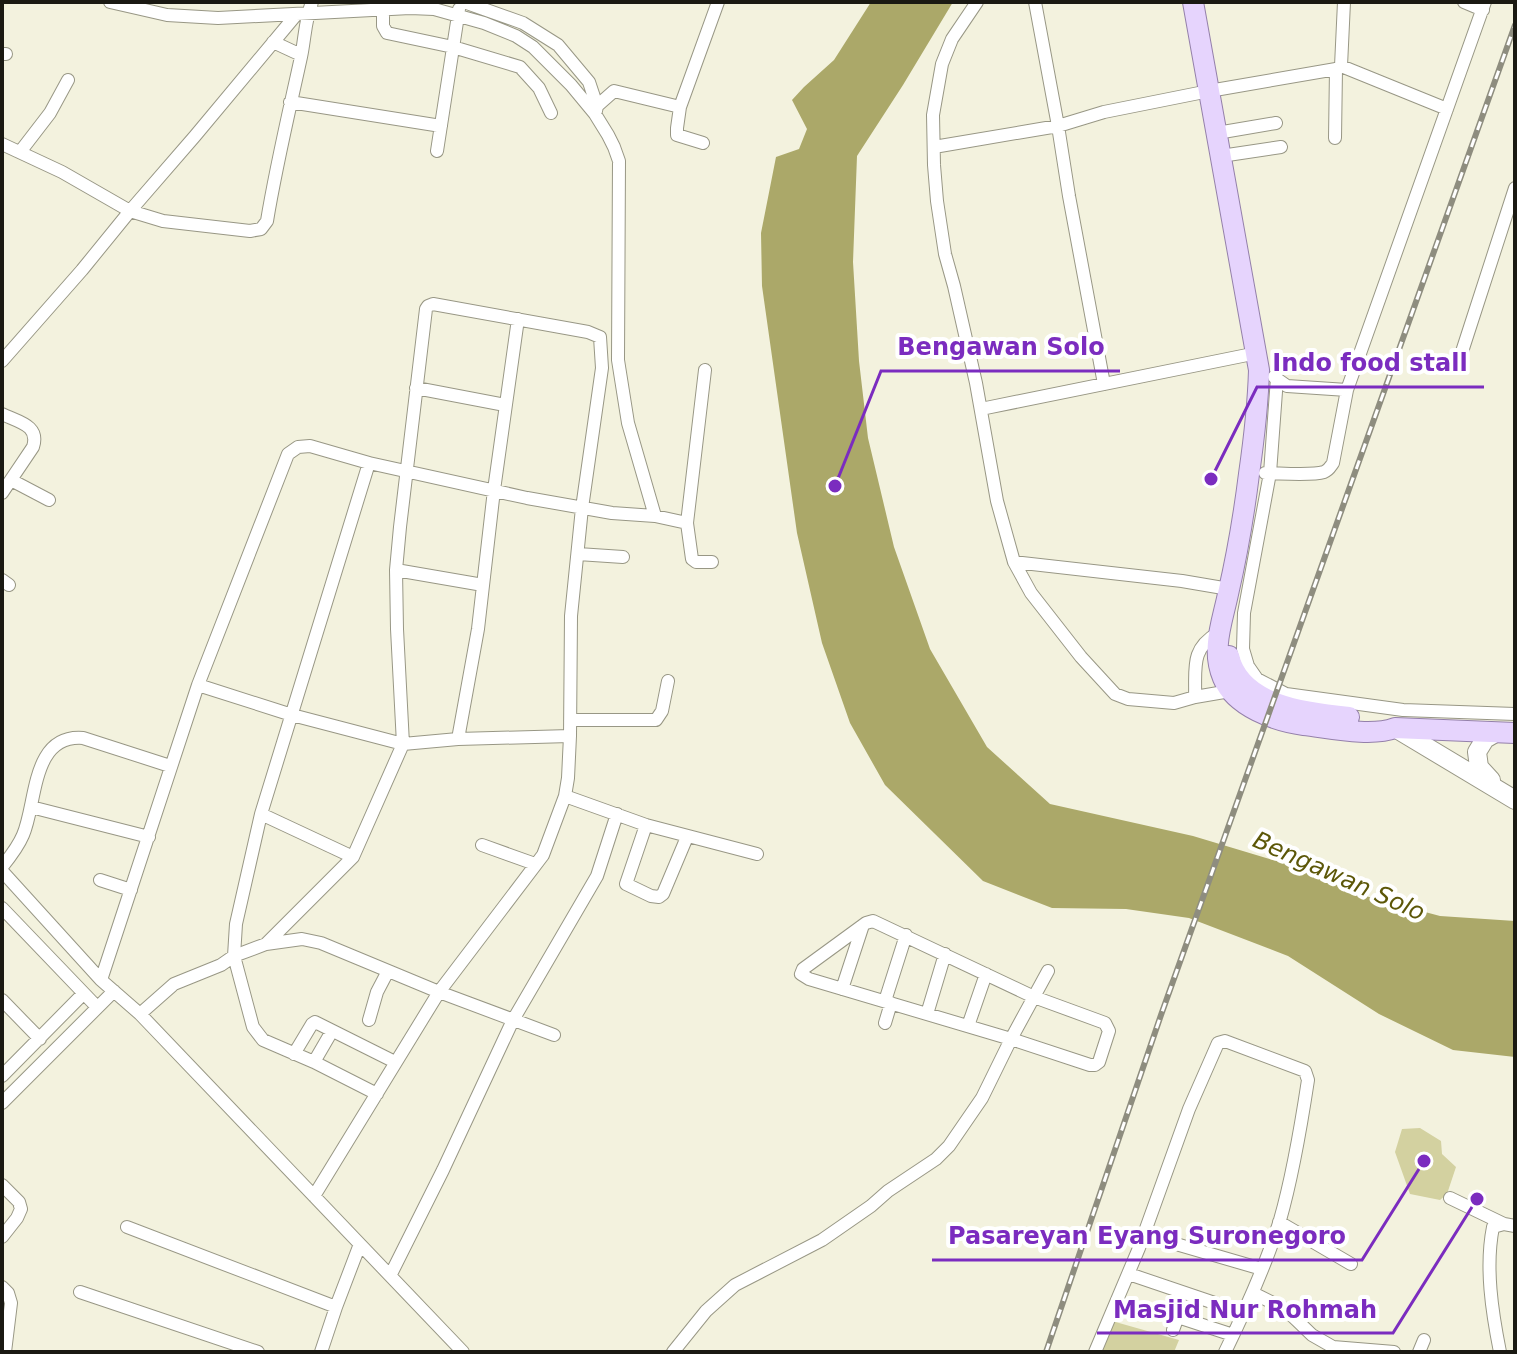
<svg xmlns="http://www.w3.org/2000/svg" width="1517" height="1354" font-family="'DejaVu Sans',sans-serif">
	<style>
		.green { fill: #d3d1a0 }
		.water { fill: #aba869 }
		.lines { fill: none; stroke-linecap: round; stroke-linejoin: round }
		.minor-casing { stroke: #989785; stroke-width: 14 }
		.secondary-casing { stroke: #989785; stroke-width: 20 }
		.primary-casing { stroke: #9480aa; stroke-width: 22 }
		.minor { stroke: #fff; stroke-width: 12 }
		.secondary { stroke: #fff; stroke-width: 18 }
		.primary { stroke: #e6d4fd; stroke-width: 20 }
		.rail-casing { stroke: #8e8d7f; stroke-width: 6 }
		.rail { stroke: #fff; stroke-width: 3; stroke-dasharray: 9; stroke-linecap: butt }
		.labels { text-anchor: middle; stroke-width: 8; stroke-linejoin: round; paint-order: stroke }
		.water-label { font-size: 24px; font-style: italic; fill: #5c5708; stroke: #fff }
		.leader { fill: none; stroke: #7b2cbf; stroke-width: 3 }
		.callout-dot { fill: #7b2cbf; stroke: #fff; stroke-width: 3 }
		.callout-label { font-size: 24px; text-anchor: middle; font-weight: bold; fill: #7b2cbf; stroke: #fff; stroke-width: 8; stroke-linejoin: round; paint-order: stroke }
	</style>
	<rect width="100%" height="100%" fill="#f3f2de"/>
	<path class="green" d="M1420,1128L1441,1141L1442,1154L1456,1167L1447,1194L1440,1200L1410,1194L1395,1152L1402,1129Z
		M1112,1321L1179,1340L1174,1352H1101Z"/>
	<path class="water" d="M871,2H953L903,85L857,156L853,262L859,361L868,438L894,547L930,649L987,747L1050,804L1193,836L1303,869L1369,897L1440,916L1515,921V1057L1453,1050L1379,1014L1288,956L1189,918L1126,909L1052,908L983,881L885,785L850,723L822,643L797,533L762,286L761,233L776,157L799,149L807,129L792,100L804,87L834,60Z"/>
	<g class="lines">
		<defs>
			<path id="minor" d="M110,2L167,15L218,18L410,8L434,9L484,23L516,36L533,47L571,85L595,114L608,135L614,147L619,161L618,360L628,423L655,516
				M464,2L523,23L558,45L589,82L597,106L596,111
				M977,2L952,39L942,64L933,115L934,165L937,201L945,254L954,286L976,383L997,501L1014,562L1031,593L1081,657L1115,694L1128,699L1174,703L1195,697L1230,691
				M1035,2L1058,126L1069,196L1104,384
				M1464,2L1483,10
				M383,9V26L387,33L453,47L520,67L539,88L551,113
				M296,15L195,136L130,211L163,221L250,231L261,229L267,221C276,166 289,112 301,57C305,38 305,20 312,2
				M273,42L301,55
				M2,54H6
				M1341,66L1447,109
				M290,102L441,126
				M597,106L614,91L680,107L718,2
				M680,107L677,128V135L703,143
				M1217,133L1276,123
				M1335,138L1336,69L1341,66L1344,2
				M2,144L62,172L130,211L82,270L2,361
				M934,147L1058,126L1104,112L1209,91L1336,69
				M437,151L459,9
				M20,152L50,113L68,80
				M1221,156L1281,147
				M1458,364L1515,188
				M1274,377L1287,386L1347,390L1485,2
				M1277,378L1270,473L1244,613L1243,649L1248,666L1257,679L1286,694L1403,710L1515,714
				M416,388L505,405
				M981,409L1257,353
				M2,414C18,422 40,425 33,447L2,493
				M369,463L261,814L236,924L234,956L253,1027L263,1040L314,1062L377,1094
				M1265,473C1279,473 1311,476 1324,472C1329,470 1330,467 1333,463L1347,390
				M11,480L49,500
				M687,523L692,559L696,562H712
				M578,554L623,557
				M1014,562L1182,581L1229,589
				M396,570L483,585
				M2,580L9,585
				M198,685L292,715L403,744L458,739L570,736L571,616L582,508L602,368L600,337L588,332L433,304L428,306L426,309L400,527L396,570L397,629L403,744L353,857L266,944
				M1195,697C1196,668 1190,649 1218,633
				M570,720H656L662,711L668,681
				M458,739L478,629L494,490L518,319
				M565,796L646,825L757,854
				M31,807L149,837
				M261,814L353,857
				M646,825L626,884L651,896L659,897L663,894L687,837
				M482,845L535,864
				M2,867C10,857 18,847 23,835C37,803 31,734 83,738L170,766
				M2,871L101,980L140,1014L463,1352
				M100,880L131,890
				M2,908L97,1007
				M873,921L1034,997L1105,1023L1109,1031L1099,1062L1095,1065H1090L1011,1039L809,979L801,974L803,969L866,923Z
				M101,980L198,685L288,454L298,447L310,446L369,463L527,498L612,513L655,516L687,523L705,370
				M842,989L863,925
				M2,1000L40,1039
				M885,1001L906,935
				M140,1014L174,984L221,965L234,956L266,944L302,939L321,943L439,992L554,1035
				M927,1014L945,954
				M369,1020L377,992L388,971
				M885,1023L891,1003
				M968,1026L986,974
				M294,1054L312,1024L315,1022L395,1062
				M314,1062L332,1031
				M2,1076L83,994
				M2,1103L114,991
				M2,1185L19,1202L21,1209L17,1218L2,1237
				M314,1196L439,992L543,855L565,796L568,778L570,736
				M1450,1198L1504,1224L1515,1226
				M1279,1222L1351,1264
				M127,1227L336,1307
				M1145,1235L1262,1269
				M391,1274L443,1170L513,1020L597,876L617,814
				M1132,1275L1244,1313
				M2,1287L8,1293L11,1303L5,1352
				M80,1292L258,1352
				M1253,1293L1285,1309L1312,1335L1333,1347L1394,1352
				M1173,1330L1177,1319L1181,1318L1233,1335
				M321,1352L336,1307L360,1244
				M673,1352L706,1311L735,1285L822,1240L871,1206L888,1191L936,1159L949,1146L982,1098L1011,1039L1048,971
				M1095,1352L1139,1248L1189,1109L1218,1043L1225,1041L1305,1071L1308,1080C1301,1126 1293,1175 1280,1220C1266,1265 1246,1309 1225,1352
				M1419,1352L1424,1340
				M1500,1352C1492,1312 1485,1267 1493,1227L1504,1224"/>
			<path id="secondary" d="M1395,728L1515,800
				M1491,780L1479,767L1477,752L1485,739L1497,732"/>
			<path id="primary" d="M1193,2L1259,370C1258,404 1254,439 1249,474C1244,514 1237,555 1228,594C1222,623 1211,649 1223,678C1235,707 1275,721 1304,725C1330,728 1371,737 1395,728L1515,733
				M1229,656C1240,706 1307,713 1349,717"/>
		</defs>
		<use href="#minor" class="minor-casing"/>
		<use href="#secondary" class="secondary-casing"/>
		<use href="#primary" class="primary-casing"/>
		<use href="#minor" class="minor"/>
		<use href="#secondary" class="secondary"/>
		<use href="#primary" class="primary"/>
		<defs>
			<path id="rail" d="M1046,1352L1161,1015L1515,25"/>
		</defs>
		<use href="#rail" class="rail-casing"/>
		<use href="#rail" class="rail"/>
	</g>
	<g class="labels">
		<g class="water-label">
			<text transform="translate(1339 876) rotate(24)" y="8">Bengawan Solo</text>
		</g>
	</g>
	<path class="leader" d="M835 486L881 371H1120M1211 479L1257 387H1484M1424 1161L1362 1260H932M1477 1199L1393 1333H1097"/>
	<g class="callout-dot">
		<circle cx="835" cy="486" r="8"/>
		<circle cx="1211" cy="479" r="8"/>
		<circle cx="1424" cy="1161" r="8"/>
		<circle cx="1477" cy="1199" r="8"/>
	</g>
	<g class="callout-label">
		<text x="1001" y="355">Bengawan Solo</text>
		<text x="1370" y="371">Indo food stall</text>
		<text x="1147" y="1244">Pasareyan Eyang Suronegoro</text>
		<text x="1245" y="1318">Masjid Nur Rohmah</text>
	</g>
	<rect width="1517" height="1354" fill="none" stroke="#1a1912" stroke-width="8"/>
</svg>
